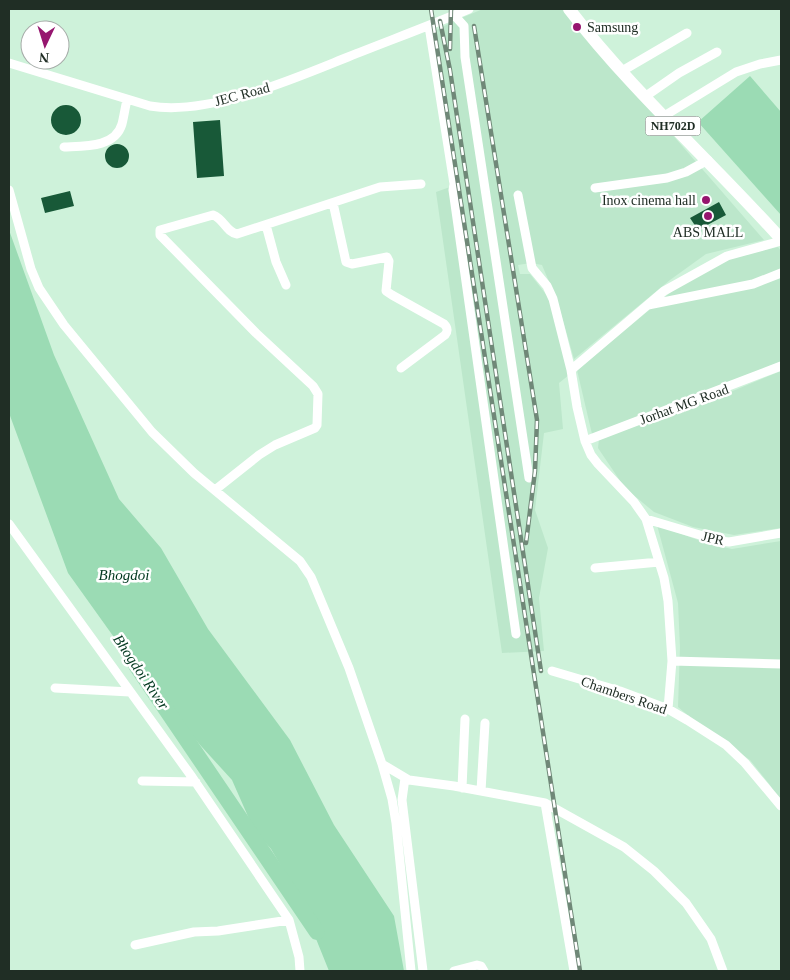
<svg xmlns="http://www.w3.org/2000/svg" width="790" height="980" font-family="Georgia,serif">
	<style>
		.built { fill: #bce7cb }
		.water { fill: #9bdbb4 }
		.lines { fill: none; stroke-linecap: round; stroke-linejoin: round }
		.river { stroke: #9bdbb4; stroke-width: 16 }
		.building { fill: #185938 }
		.minor { stroke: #fff; stroke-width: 9 }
		.highway { stroke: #fff; stroke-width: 12 }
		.rail-casing { stroke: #708878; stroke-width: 4.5 }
		.rail { stroke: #fff; stroke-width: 2.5; stroke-dasharray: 8; stroke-linecap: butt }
		.poi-dot { fill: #96166f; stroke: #fff; stroke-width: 2 }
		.labels { text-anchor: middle; stroke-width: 5; stroke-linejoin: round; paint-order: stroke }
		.shield { fill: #fff; stroke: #636d66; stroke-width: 1 }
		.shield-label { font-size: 12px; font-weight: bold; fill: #202e25 }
		.poi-label { font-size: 14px; fill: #202e25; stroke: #fff; text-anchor: start }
		.street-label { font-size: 14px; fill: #202e25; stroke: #fff }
		.water-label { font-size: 15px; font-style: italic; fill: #01371e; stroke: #fff }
	</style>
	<rect width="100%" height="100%" fill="#cef2da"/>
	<path class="built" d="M483,9H563L764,240L706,254L670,280L574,359L558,303L542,265L531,263L518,265L520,274H530L552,302L569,375L559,383L563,429L544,433L535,510L548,548L539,598L544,651L502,653L436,192L450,187L429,34L454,21Z
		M778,247L781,251V362L592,434L577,370L689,277L734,257Z
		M781,371V528L734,535L693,527L654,512L625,488L598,448L599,439L723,395Z
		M657,525L709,544L732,549L781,541V804L770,785L750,760L696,722L678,707L680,647L678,603Z"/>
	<path class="water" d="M750,76L781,112V215L698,122Z
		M9,230L54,355L119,499L161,548L208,629L290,740L334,825L394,916L404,971H329L308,919L287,876L271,849L254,830L232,780L201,746L136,668L68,573L9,413Z"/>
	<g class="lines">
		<path class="river" d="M136,665L317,932"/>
	</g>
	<path class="building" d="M51 120a15 15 0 1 1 30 0a15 15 0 1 1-30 0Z
		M220,120L224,176L197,178L193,122Z
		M105 156a12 12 0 1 1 24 0a12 12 0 1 1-24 0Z
		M70,191L74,206L45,213L41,198Z
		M719,202L726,215L698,230L690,218Z"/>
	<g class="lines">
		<path class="minor" d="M454,15L464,26L465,57L529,478
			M429,26L454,184L453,190L516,634
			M9,63L150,106C209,116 293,79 348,57C388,41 429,26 469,9
			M622,71L687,33
			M646,96L679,73L717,52
			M664,116L736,72L760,64L781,60
			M64,147C84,146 115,148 122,124C124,116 125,108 127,100
			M595,188L667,178L686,172L708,160
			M9,190L31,269L39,288L64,325L152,432L194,473L300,561L311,577L349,668L382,764L392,799L396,823L411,971
			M518,195L532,268L547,286L553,299L571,370L577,407L585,441L591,455L598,464L634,502L646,519L664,578L668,601L672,661L668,709
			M333,203L346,262L352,264L387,257L389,261L386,291L392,295L444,324C448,328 448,331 445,335L401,368
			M266,225L276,262L286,285
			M648,305L753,284L781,273
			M571,370L664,291L727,256L781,241
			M585,441L781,366
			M215,490L259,455L275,445L315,428L317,425L318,394L313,386L256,333L160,235V230L213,215C224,219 226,232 237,234L380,187L421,184
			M646,519L720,541L729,542L781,533
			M9,524L192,777L289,920L299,957L300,971
			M595,568L659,562
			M672,661L781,664
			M552,671L620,691L668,709L687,720L726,745L745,763L781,806
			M55,688L130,692
			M382,764L409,780L454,786L545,803L624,847L654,871L686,903L711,939L723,971
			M405,778L402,800L423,971
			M142,781L196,782
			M462,788L465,719
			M481,791L485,723
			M545,803L574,971
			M135,945L194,932L218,931L289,920
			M454,971L477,965L481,966L484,971"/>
		<path class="highway" d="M569,9C633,92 712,162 781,239"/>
		<defs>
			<path id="rail" d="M431,9L580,971
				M440,21L450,70L541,671
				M474,26L537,420L535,471L526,543
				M450,49L451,9"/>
		</defs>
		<use href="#rail" class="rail-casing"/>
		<use href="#rail" class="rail"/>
	</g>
	<g class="poi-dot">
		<circle cx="577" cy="27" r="5"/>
		<circle cx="706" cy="200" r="5"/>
		<circle cx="708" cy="216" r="5"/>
	</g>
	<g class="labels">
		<rect class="shield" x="645.5" y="116.5" width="55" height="19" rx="4"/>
		<g class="shield-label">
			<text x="673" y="130">NH702D</text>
		</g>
		<g class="poi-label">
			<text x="587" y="32">Samsung</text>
			<text x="696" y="205" text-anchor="end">Inox cinema hall</text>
			<text x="708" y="237" text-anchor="middle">ABS MALL</text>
		</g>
		<g class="street-label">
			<text transform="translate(242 94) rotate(-15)" y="5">JEC Road</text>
			<text transform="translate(684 404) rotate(-20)" y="5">Jorhat MG Road</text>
			<text transform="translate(713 538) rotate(13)" y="5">JPR</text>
			<text transform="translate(624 695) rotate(19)" y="5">Chambers Road</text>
		</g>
		<g class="water-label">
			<text x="124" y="580">Bhogdoi</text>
			<text transform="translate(141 672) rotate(56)" y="5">Bhogdoi River</text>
		</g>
	</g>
	<rect width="790" height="980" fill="none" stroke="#202e25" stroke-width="20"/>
	<g transform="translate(45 45) rotate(184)"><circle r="24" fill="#ffffff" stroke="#a6aba8"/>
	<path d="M0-4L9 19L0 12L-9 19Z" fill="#96166f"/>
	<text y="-8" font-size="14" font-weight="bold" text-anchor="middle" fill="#202e25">N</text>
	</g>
</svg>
